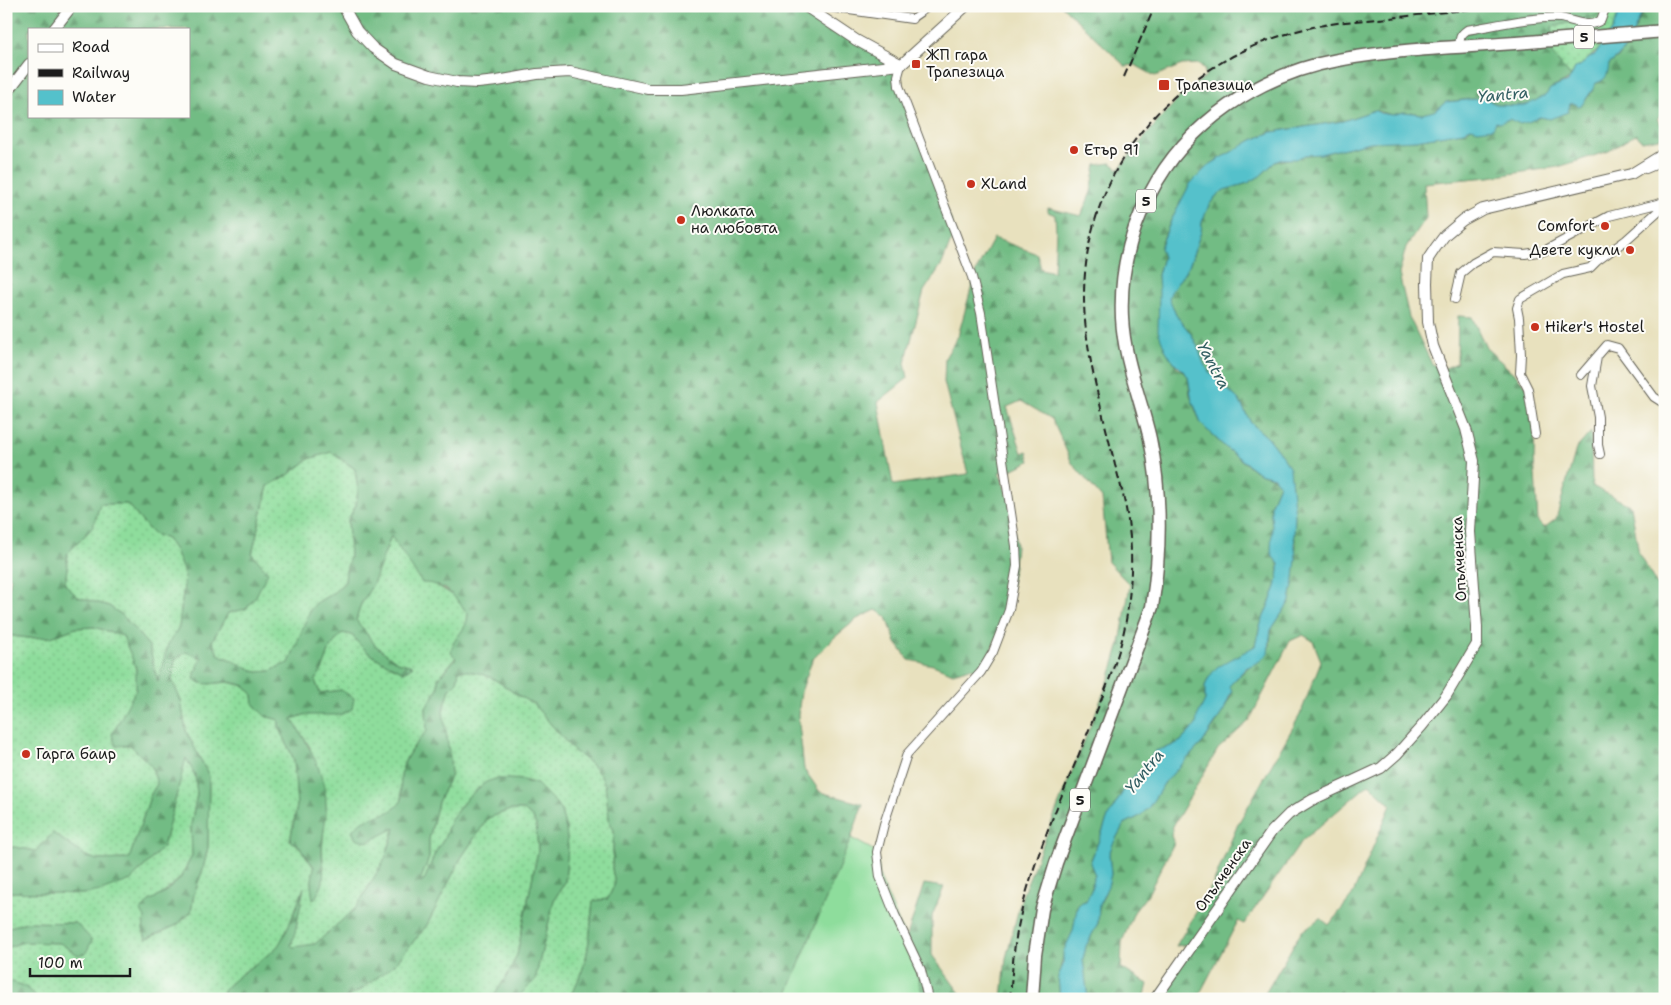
<svg xmlns="http://www.w3.org/2000/svg" width="1671" height="1005" font-family="'Shantell Sans',sans-serif">
	<style>
		.grass { fill: url(#grass-dots); stroke: #557c5c }
		.forest { fill: url(#forest-firs); stroke: #476c50; fill-rule: evenodd }
		.garden { fill: #8edd9c; stroke: #557c5c }
		.water { fill: #54c1cb; stroke: #386e74 }
		.lines { fill: none; stroke-linecap: round; stroke-linejoin: round }
		.pedestrian-casing { stroke: #636155; stroke-width: 8 }
		.minor-casing { stroke: #636155; stroke-width: 10 }
		.tertiary-casing { stroke: #636155; stroke-width: 12 }
		.primary-casing { stroke: #636155; stroke-width: 15 }
		.pedestrian { stroke: #fff; stroke-width: 5.5 }
		.minor { stroke: #fff; stroke-width: 8 }
		.tertiary { stroke: #fff; stroke-width: 10 }
		.primary { stroke: #fff; stroke-width: 12 }
		.rail { stroke: #1c1c1c; stroke-width: 2; stroke-dasharray: 8 4; stroke-linecap: butt }
		.poi-dot { fill: #c8321e; stroke: #fdfcf7; stroke-width: 2 }
		.labels { text-anchor: middle; stroke-width: 4; stroke-linejoin: round; paint-order: stroke }
		.shield { fill: #fdfcf7; stroke: #605f5e; stroke-width: 1 }
		.shield-label { font-size: 14px; font-weight: bold; fill: #1c1c1c }
		.poi-label { font-size: 15px; fill: #1c1c1c; stroke: #fdfcf7; text-anchor: start }
		.street-label { font-size: 15px; fill: #1c1c1c; stroke: #fdfcf7 }
		.water-label { font-size: 16px; font-style: italic; fill: #325e62; stroke: #fdfcf7 }
	</style>
	<defs>
		<pattern id="grass-dots" width="8" height="8" patternUnits="userSpaceOnUse" patternTransform="scale(1.25)"><rect width="8" height="8" fill="#8edd9c"/><path d="M2 2h.1M6 6h.1" fill="none" stroke="#7abd86" stroke-width="1.8" stroke-linecap="round"/></pattern>
		<pattern id="forest-firs" width="22" height="20" patternUnits="userSpaceOnUse" patternTransform="scale(1.25)"><rect width="22" height="20" fill="#72bc84"/><path d="M5 1l3.5 6h-7zM16 11l3.5 6h-7z" fill="#5d986b"/></pattern>
	</defs>
	<rect width="100%" height="100%" fill="#fdfcf7"/>
	<filter id="ink" filterUnits="userSpaceOnUse"><feTurbulence type="fractalNoise" baseFrequency=".02" numOctaves="2"/><feDisplacementMap in="SourceGraphic" scale="10" xChannelSelector="R" yChannelSelector="G"/><feConvolveMatrix kernelMatrix="1 2 1 2 8 2 1 2 1" color-interpolation-filters="sRGB"/></filter>
	<filter id="wash" filterUnits="userSpaceOnUse"><feTurbulence type="fractalNoise" baseFrequency=".0096" numOctaves="4" result="noise"/><feDisplacementMap in="SourceGraphic" scale="20" xChannelSelector="R" yChannelSelector="G"/><feGaussianBlur stdDeviation="1.12" result="paint"/><feColorMatrix in="noise" values="0 0 0 0 0 0 0 0 0 0 0 0 0 0 0 0 0 1.4 0 .05"/><feComposite in="paint" operator="in"/></filter>
	<g filter="url(#wash)">
		<rect width="100%" height="100%" fill="#e8e1be"/>
		<path class="grass" d="M1600,6H1621C1616,25 1607,45 1591,56C1585,61 1583,66 1575,68L1571,77L1552,54V27L1598,16Z
			M331,452L355,469L358,490L356,505L348,520L350,556L346,571L345,582L333,593L316,603L289,664L280,666L271,671L257,672L218,654L212,641L228,613L246,608L256,596L252,554L268,486L288,475L309,459Z
			M100,504H127L152,533L167,539L175,550L185,576L179,627L168,645L158,683L149,646L122,615L109,606L78,597L65,584L67,568V554L93,527Z
			M391,536L433,583L454,596L468,614L467,625L460,634L456,657L438,679V688L426,708L427,731C406,753 397,768 402,800C393,815 376,817 361,823L395,827L385,859L356,908L315,944L293,948L291,945L295,933L303,891C298,902 284,940 277,947C260,963 238,973 223,991V999H39L24,986L10,981L6,984V948L23,942L61,943L67,948L76,923L27,922L6,928V892L83,894L131,880L163,847L186,757L195,775L197,794L191,825L192,856L180,878L163,894L149,901L143,929L146,939L177,925L191,912L194,894L203,869L208,847L209,776L186,731L181,701L172,680L175,660L186,651L202,658L196,670L209,684L227,682L245,686L253,695L254,705L265,716L279,720V726L294,760L297,806L290,840L299,846L314,868L311,886L314,900L324,868L322,850L324,829L310,747L291,719L304,715L321,714L341,690L320,693L315,680L323,668L330,648L342,633L352,635C364,654 385,663 404,672L413,666L397,662L376,646L356,620L361,604L373,584Z
			M94,627L123,636C130,652 140,671 136,689C134,699 118,724 112,735L130,745L152,767L157,784L151,794L129,859L97,860L84,855L53,833L36,851L14,847L6,848V635L28,638L50,637L76,628Z
			M459,669C473,672 486,673 497,681C510,689 521,699 535,704L536,707L573,750L591,764L600,775L605,784L610,825L614,830L612,869L615,883L608,899L593,901C589,939 590,965 568,999H516L535,980L554,900L565,882L567,847L566,829L561,811L556,803L537,784L523,780L495,779L468,797L451,819L444,839L435,853L424,881H420L429,858V839L438,802L451,775L443,711L450,689L457,682Z
			M510,810H524L533,818L536,825L538,850L517,955L510,971L492,999H344L359,991L395,964L427,925L461,858L488,818Z"/>
		<path class="forest" d="M6,6H805L901,65L898,76L957,237L950,243L942,264L924,291L905,363L908,378L878,402L893,485L968,474L944,382L945,358L958,336L976,271L994,238L1037,254L1041,269L1054,272L1056,230L1055,215L1048,212V208L1081,216L1091,192L1096,165L1111,163L1119,169L1158,121L1180,97L1206,76L1204,69L1199,64L1182,65L1155,76L1135,65L1125,66L1062,6H1600L1598,16L1552,27V54L1571,77C1565,83 1558,84 1551,89C1548,91 1549,92 1546,95C1532,108 1514,106 1497,105L1492,101L1470,99L1446,102L1434,112L1422,114L1404,112L1392,115L1375,110L1343,121L1272,132L1252,140L1209,165L1190,184L1172,218L1161,244L1163,256L1158,275L1165,349L1177,367L1188,376C1189,382 1189,388 1190,395C1191,399 1199,419 1201,423C1207,433 1249,468 1260,473C1268,477 1274,475 1279,484L1271,504V515L1279,571L1276,587L1260,626L1255,646L1209,677L1205,686V700L1196,725L1181,741L1171,746L1155,751L1142,768L1128,783L1108,817L1090,862L1095,875L1092,882C1093,892 1086,902 1078,907L1073,931L1063,957L1058,977L1060,999H1002L1006,958L1022,896L1110,677L1120,643L1130,585L1108,562L1102,498L1072,463L1052,419L1021,401L1007,407L1022,453L1027,451L1030,461L1011,470L999,472L1009,499L1016,546L1009,610L981,672L970,668L953,673L933,665L909,660L896,643L887,617L876,610L857,619L835,637L812,660L801,692L798,715L804,769L820,792L863,804L851,838L785,999H568C590,965 589,939 593,901L608,899L615,883L612,869L614,830L610,825L605,784L600,775L591,764L573,750L536,707L535,704C521,699 510,689 497,681C486,674 472,671 459,670L457,682L450,689L443,711L450,758L451,775L438,802L429,839V858L420,881H424L435,853L444,839L451,819L468,797L486,782L495,779H510L523,780L537,784L556,803L561,811L566,829L568,847L565,882L554,900L535,980L516,999H492L510,971L517,955L538,850L536,825L533,818L524,810H510L488,818L461,858L427,925L395,964L359,991L344,999H223V991C238,973 260,963 277,947C284,939 300,899 304,887L295,933L291,945L293,947L315,944L356,908L385,859L395,828L368,842L355,838L352,830C355,828 358,824 361,822C376,814 392,816 402,800C397,768 406,754 427,731L426,708L438,688V679L456,658L451,653C453,634 467,633 468,614C455,597 446,583 422,583L391,536L373,584L361,604L356,620L376,646L397,662L413,666L404,672C385,663 364,654 352,635L342,633L330,648L323,668L315,681L320,693L341,690L354,698L352,709L340,715H304L292,719C308,745 325,771 326,804C327,819 322,834 322,850C322,872 329,881 313,900L311,886L314,867L299,846L290,841L297,806L294,760L279,726V720L265,716L254,705L253,695L245,686C239,684 232,682 225,682C214,683 203,687 194,679L196,670L202,658L186,652L175,660L172,680L181,701L186,731L209,776L208,847L203,869L194,894L191,912L177,925L146,939L143,929L145,918L141,911L149,901L163,894L180,879L192,856L191,825L197,794L195,775L186,758L163,847L131,880L101,891L83,894L6,892V848L14,847L36,851L53,833L84,855L97,860L129,859L151,794L157,784L152,767L130,745L116,746L112,735L136,689V668L123,636L94,627L76,628L51,637L28,638L6,635V600L11,578L6,574V419L12,403L6,395ZM29,29H189V116H29ZM331,452L355,469L358,490L356,505L348,520L350,556L346,571L345,582L333,593L316,603L310,610L289,663L280,666L271,671L257,672L218,654L212,641L228,613L246,609L256,596L268,572L252,554L268,486L288,475L309,459ZM100,504H127L152,533L167,539L175,550L185,576L179,627L168,644L158,682L149,646L122,615L109,606L78,597L65,584L67,568V554L93,527Z
			M1646,6H1665V111L1657,119L1665,129V137L1642,141L1636,134L1609,151L1558,167L1489,177L1424,183L1426,218L1406,247L1399,274L1409,317L1432,364L1443,369L1457,363L1458,316L1472,317L1486,348L1521,380L1528,389L1535,429L1534,458L1538,522L1544,528L1556,519L1576,449L1591,432L1592,486L1631,506L1639,554L1665,599V999H1262L1301,932L1320,918L1329,925L1352,896L1391,805L1369,784L1302,841L1244,924L1238,921L1197,999H1155L1191,944L1176,946L1213,884L1238,824L1300,715L1321,661L1313,641L1303,635L1290,641L1249,721L1218,749L1173,826L1171,836L1174,843L1148,894L1134,912L1122,942L1121,968L1148,984L1144,999H1088L1083,959L1086,946L1098,923L1099,905L1104,896L1111,874L1109,854L1113,844L1124,824L1140,816L1149,807L1165,782L1203,742L1215,725L1231,696L1229,686L1270,646L1271,630L1290,601L1294,579L1296,544L1294,535L1295,516L1291,480L1285,460L1267,437L1251,423L1239,400L1210,373L1204,364L1197,345L1191,334L1176,315L1169,298L1171,292L1189,266L1201,232L1202,222L1209,205L1216,196L1224,190L1248,183L1260,176L1275,162L1305,155L1321,154L1370,142L1416,140L1468,131L1471,128C1485,132 1496,119 1510,119C1525,120 1524,124 1541,117L1544,118L1568,109V106L1573,103L1577,105H1582L1593,90L1596,82L1601,81L1609,64L1618,58L1627,46Z
			M924,884L944,887L932,916V955L962,996L961,999H924L906,939Z
			M27,922L76,923L92,940L86,953L78,955L60,943L23,942L6,948V928Z
			M10,981L24,986L39,999H6V984Z"/>
		<path class="garden" d="M851,838L877,852L880,878L906,939L924,999H785Z"/>
		<path class="water" d="M1621,6H1646C1634,26 1629,52 1609,64C1608,74 1607,80 1596,83L1593,89L1582,105L1579,106L1573,103L1570,104L1568,112L1550,119L1540,117L1528,122L1520,124L1509,119L1500,123L1496,122L1493,128L1478,130L1471,128L1463,132L1416,140L1370,142L1321,154L1305,155L1296,159H1282L1275,162L1260,176L1248,183L1224,190L1216,196L1209,205L1202,222L1201,232L1189,266L1171,292L1169,298L1176,315L1191,334L1197,345L1204,364L1210,373L1239,400L1251,423L1267,437L1285,460L1290,469L1295,516L1294,535L1296,559L1294,579L1290,601L1271,630L1268,653L1260,661L1246,668L1229,686L1232,690L1224,710L1203,742L1165,782L1149,807L1140,816L1124,824L1113,844L1109,854L1111,874L1108,886L1099,905L1098,923L1086,946L1083,959L1088,999H1060L1058,977L1063,962V952L1073,931L1077,907L1081,902L1086,901L1093,886L1092,882L1095,875L1090,863L1108,817L1128,783L1142,768L1155,751L1171,746L1181,741L1196,725L1197,717L1205,700V686L1209,677L1217,667L1255,646L1260,626L1276,587L1279,571V564L1273,557L1271,550L1272,527L1271,515V504L1279,484L1274,477L1259,473L1226,448L1201,424L1195,407L1192,402L1188,376L1171,359L1165,349L1158,331L1159,293L1158,275L1163,257L1160,248L1172,218L1190,184L1209,165L1252,140L1272,132L1343,121L1375,110L1380,113L1392,115L1404,112L1422,114L1434,111L1446,102L1485,98L1497,105L1522,106L1529,104L1546,95L1550,89L1567,82L1571,77L1575,68C1584,65 1587,58 1595,55L1613,29Z"/>
	</g>
	<g filter="url(#ink)">
		<g class="lines">
			<defs>
				<path id="pedestrian" d="M912,19L931,6"/>
				<path id="minor" d="M821,6L912,19
					M1460,47C1459,38 1460,35 1467,30C1493,26 1534,16 1560,18C1573,20 1589,29 1601,20L1606,6
					M901,65L898,76L899,86L972,277L981,313L1016,546L1017,566L1009,610L993,652L981,672L907,754L884,824L877,852L880,877L895,915L921,970L928,999
					M1646,169L1665,161
					M1455,299L1461,273L1473,263L1493,252L1525,254L1544,251L1609,216L1665,202
					M1597,357L1592,386L1598,417V445L1600,454
					M1581,375L1607,345L1618,348L1654,397L1665,404
					M1535,434L1528,389L1520,373L1521,355L1519,318L1517,308L1520,299L1563,274L1590,268L1597,261L1626,240L1665,205"/>
				<path id="tertiary" d="M343,6L357,31L373,48L396,64L429,76L457,82L478,83L497,81L537,74L570,72L648,89H681L901,65L966,6
					M805,6L856,40L900,64
					M54,29L72,6
					M6,94L29,64
					M1155,999L1272,831L1289,814L1312,800L1381,768L1397,754L1422,726L1446,696L1477,644V627L1470,532L1474,461L1466,429L1433,346L1428,322L1427,283L1428,259L1436,247L1445,235L1463,220L1483,209L1631,174L1665,153"/>
				<path id="primary" d="M1032,999L1035,955L1042,909L1056,863L1152,607C1161,551 1162,496 1150,439C1141,399 1124,360 1122,318C1120,274 1129,233 1150,194C1186,123 1260,74 1338,60C1386,51 1437,48 1486,45C1546,41 1605,36 1665,31"/>
			</defs>
			<use href="#pedestrian" class="pedestrian-casing"/>
			<use href="#minor" class="minor-casing"/>
			<use href="#tertiary" class="tertiary-casing"/>
			<use href="#primary" class="primary-casing"/>
			<use href="#pedestrian" class="pedestrian"/>
			<use href="#minor" class="minor"/>
			<use href="#tertiary" class="tertiary"/>
			<use href="#primary" class="primary"/>
			<path class="rail" d="M1124,77L1155,6
				M1010,999C1012,975 1013,951 1018,927C1031,862 1061,799 1086,737C1102,697 1121,657 1127,614C1131,586 1133,557 1129,529C1127,508 1121,486 1115,465C1105,423 1093,381 1087,338C1065,187 1166,59 1313,27C1338,22 1364,20 1390,18C1427,14 1464,10 1501,6"/>
		</g>
	</g>
	<g class="poi-dot">
		<rect x="911" y="59" width="10" height="10" rx="2.5"/>
		<rect x="1158" y="79" width="12" height="12" rx="2.5"/>
		<circle cx="1074" cy="150" r="5"/>
		<circle cx="971" cy="184" r="5"/>
		<circle cx="681" cy="220" r="5"/>
		<circle cx="1605" cy="226" r="5"/>
		<circle cx="1630" cy="250" r="5"/>
		<circle cx="1535" cy="327" r="5"/>
		<circle cx="26" cy="754" r="5"/>
	</g>
	<g class="labels">
		<g class="shield">
			<rect x="1574" y="25.5" width="20" height="23" rx="4"/>
			<rect x="1136" y="189.5" width="20" height="23" rx="4"/>
			<rect x="1070" y="788.5" width="20" height="23" rx="4"/>
		</g>
		<g class="shield-label">
			<text x="1584" y="42">5</text>
			<text x="1146" y="206">5</text>
			<text x="1080" y="805">5</text>
		</g>
		<g class="poi-label">
			<text x="926" y="60">ЖП гара<tspan x="926" dy="17">Трапезица</tspan></text>
			<text x="1175" y="90">Трапезица</text>
			<text x="1084" y="155">Етър 91</text>
			<text x="981" y="189">XLand</text>
			<text x="691" y="216">Люлката<tspan x="691" dy="17">на любовта</tspan></text>
			<text x="1595" y="231" text-anchor="end">Comfort</text>
			<text x="1620" y="255" text-anchor="end">Двете кукли</text>
			<text x="1545" y="332">Hiker's Hostel</text>
			<text x="36" y="759">Гарга баир</text>
		</g>
		<g class="street-label">
			<text transform="translate(1459 559) rotate(-93)" y="5">Опълченска</text>
			<text transform="translate(1223 875) rotate(-55)" y="5">Опълченска</text>
		</g>
		<g class="water-label">
			<text transform="translate(1503 94) rotate(-5)" y="6">Yantra</text>
			<text transform="translate(1214 365) rotate(62)" y="6">Yantra</text>
			<text transform="translate(1144 771) rotate(-51)" y="6">Yantra</text>
		</g>
	</g>
	<rect width="1671" height="1005" fill="none" stroke="#fdfcf7" stroke-width="25"/>
	<rect x="28" y="28" width="162" height="90" fill="#fdfcf7" stroke="#a3a29f"/>
	<rect x="38" y="44" width="25" height="8" fill="#ffffff" stroke="#a3a29f"/>
	<text x="72" y="52" font-size="15" fill="#1c1c1c">Road</text>
	<rect x="38" y="69" width="25" height="8" fill="#1c1c1c" stroke="#a3a29f"/>
	<text x="72" y="78" font-size="15" fill="#1c1c1c">Railway</text>
	<rect x="38" y="90" width="25" height="15" fill="#54c1cb" stroke="#a3a29f"/>
	<text x="72" y="102" font-size="15" fill="#1c1c1c">Water</text>
	<path d="M30 968v8h100v-8" fill="none" stroke="#1c1c1c" stroke-width="2.5"/>
	<text x="38" y="968" font-size="15" fill="#1c1c1c" stroke="#fdfcf7" stroke-width="4" paint-order="stroke">100 m</text>
</svg>
